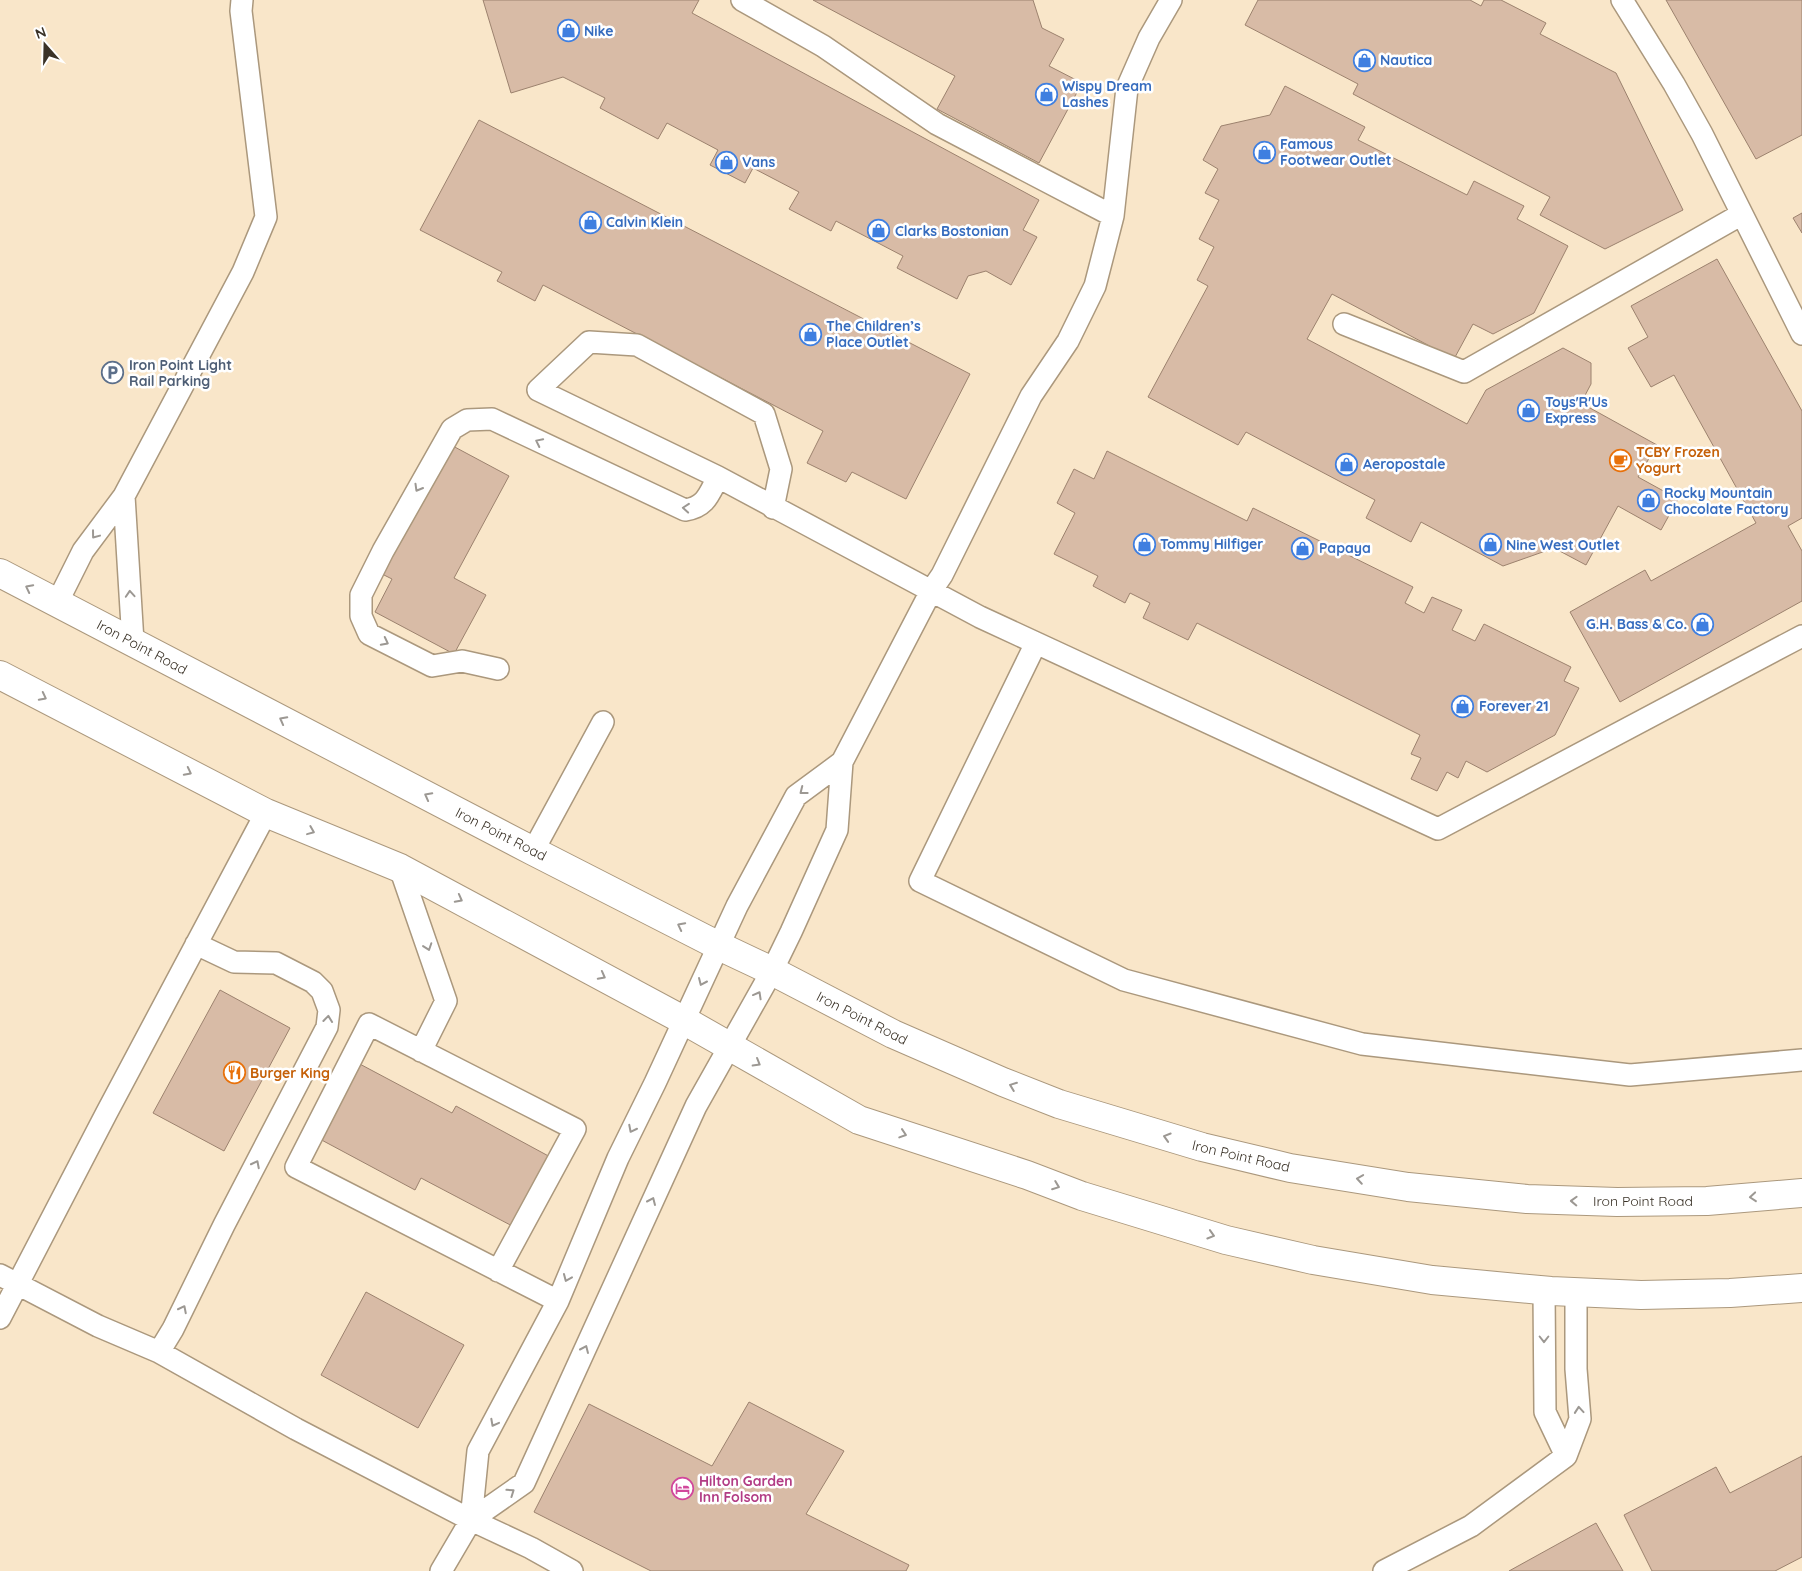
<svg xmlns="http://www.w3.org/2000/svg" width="1802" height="1571" font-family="Quicksand,sans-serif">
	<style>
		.building { fill: #d8bba6; stroke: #9c826e }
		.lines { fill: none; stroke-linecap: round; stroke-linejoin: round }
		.service-casing { stroke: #ab987d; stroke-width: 24 }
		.secondary-casing { stroke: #ab987d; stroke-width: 30 }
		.service { stroke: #fff; stroke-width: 21 }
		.secondary { stroke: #fff; stroke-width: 28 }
		.oneway { stroke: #9c9893 }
		.labels { text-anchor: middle; stroke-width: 5; stroke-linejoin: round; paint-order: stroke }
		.shop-label { font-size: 14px; font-weight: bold; fill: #366cbe; stroke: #fff; text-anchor: start }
		.service-label { font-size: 14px; font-weight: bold; fill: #4e5e75; stroke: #fff; text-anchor: start }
		.food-label { font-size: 14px; font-weight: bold; fill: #c56008; stroke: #fff; text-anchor: start }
		.street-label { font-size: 14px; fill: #3a3227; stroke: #fff }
		.hotel-label { font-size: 14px; font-weight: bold; fill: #b23c85; stroke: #fff; text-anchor: start }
	</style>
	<rect width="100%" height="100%" fill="#f9e6c9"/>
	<path class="building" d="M483,0H699L692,13L1039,200L1023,230L1037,237L1011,285L986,271L968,276L957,299L897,268L903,256L836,221L831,231L789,209L799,192L753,168L745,183L710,165L718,150L667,123L658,139L600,108L605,98L563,77L511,93Z
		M813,0H1033L1042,28L1064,39L1049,66L1082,83L1039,163L937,109L955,76Z
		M1258,0H1470L1481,6L1484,0H1501L1546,23L1540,34L1616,73L1683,210L1605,249L1540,215L1550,197L1353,94L1358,84L1245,25Z
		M1666,0H1802V135L1756,159Z
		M1285,86L1365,127L1358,140L1467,195L1474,181L1524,206L1517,219L1568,246L1534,313L1493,334L1473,324L1454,359L1332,294L1307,339L1467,424L1486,390L1563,348L1591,363V384L1581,403L1657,445L1638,477L1678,499L1661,530L1618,506L1586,565L1554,548L1503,566L1421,522L1411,542L1366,518L1375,500L1246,432L1238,445L1148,397L1208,286L1197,280L1214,247L1199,239L1219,200L1205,193L1218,169L1203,160L1221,126L1270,115Z
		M479,120L970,374L906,499L852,472L846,482L807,463L823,431L543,285L535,301L497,281L502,272L420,230Z
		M1802,213V233L1793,218Z
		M1717,259L1802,411V518L1788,526L1802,551V601L1620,702L1570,612L1645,570L1651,581L1756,523L1674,375L1651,387L1628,348L1648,337L1631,306Z
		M451,445L509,476L454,578L486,595L454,654L375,612L392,579L382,574Z
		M1107,451L1247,521L1253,508L1413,587L1405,603L1424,613L1432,597L1462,610L1452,630L1475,641L1484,624L1571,667L1564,681L1579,688L1555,735L1487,772L1466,761L1458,778L1447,772L1437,791L1411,779L1421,758L1411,754L1420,735L1197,623L1188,640L1143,618L1150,603L1130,593L1125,603L1093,586L1098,576L1054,554L1075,513L1057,503L1074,469L1094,479Z
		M220,990L290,1028L224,1151L153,1113Z
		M356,1062L452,1113L456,1106L554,1159L516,1228L421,1178L415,1190L316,1137Z
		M366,1292L464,1345L418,1428L321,1375Z
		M749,1402L844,1451L806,1514L909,1565L906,1571H651L534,1512L589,1404L712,1466Z
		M1802,1456V1557L1775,1571H1652L1624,1515L1716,1467L1730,1493Z
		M1596,1523L1623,1571H1509Z"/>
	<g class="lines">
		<defs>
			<path id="service" d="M742,0L823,46L937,124L1113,216
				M1622,0L1674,84L1702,134L1802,334
				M1344,324L1464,372L1742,214
				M124,496L133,642
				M773,508L781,469L764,414L637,345L589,342L538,390L718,477L980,617L1438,829L1802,636
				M57,603L83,551L124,496L243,272L266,217L241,11L242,0
				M1036,643L920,881L1124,980L1362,1044L1630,1075L1802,1060
				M498,669L462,661L432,666L369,634L361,616V595L383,551L452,429L467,420L492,419L685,510C706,507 709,494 718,477
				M533,851L603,722
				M400,868L446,1001L421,1051
				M498,1271L575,1129L369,1024L296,1167L558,1301
				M0,1275L98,1326L159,1352L296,1429L471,1520L531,1548L572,1571
				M1544,1291L1545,1412L1566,1456
				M0,1318L106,1114L266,813
				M159,1352L173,1329L224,1225L327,1027L329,1010L322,991L313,982L276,963L234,962L196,944
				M471,1520L524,1483L696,1106L772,971L791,932L837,830L842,762L931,591L942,575L1031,396L1068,341L1095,286L1113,216L1127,88L1149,38L1171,0
				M441,1571L471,1520L478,1451L558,1301L618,1158L655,1083L737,906L796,796L842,762
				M1384,1571L1471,1526L1566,1456L1580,1419L1576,1369V1292"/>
			<path id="secondary" d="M0,573L533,851L719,946L772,971L893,1034L1003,1082L1059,1104L1202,1147L1290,1168L1408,1187L1527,1199L1617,1202L1707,1201L1802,1193
				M0,675L266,813L400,868L685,1021L859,1120L1027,1175L1082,1196L1226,1240L1313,1260L1432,1280L1551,1291L1641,1295L1730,1293L1802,1288"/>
		</defs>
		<use href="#service" class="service-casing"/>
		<use href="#secondary" class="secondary-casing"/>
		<use href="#service" class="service"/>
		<use href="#secondary" class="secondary"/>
	</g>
	<defs><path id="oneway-chevron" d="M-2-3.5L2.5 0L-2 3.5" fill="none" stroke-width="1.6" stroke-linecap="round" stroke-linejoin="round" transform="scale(1.25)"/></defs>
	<g class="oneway">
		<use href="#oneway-chevron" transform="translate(539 442) rotate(-154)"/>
		<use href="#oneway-chevron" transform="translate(418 488) rotate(120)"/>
		<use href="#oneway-chevron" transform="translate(686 508) rotate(-175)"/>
		<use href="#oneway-chevron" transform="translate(95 535) rotate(127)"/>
		<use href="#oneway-chevron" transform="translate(29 588) rotate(-153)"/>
		<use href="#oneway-chevron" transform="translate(130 594) rotate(-94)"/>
		<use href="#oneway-chevron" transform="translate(385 642) rotate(27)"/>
		<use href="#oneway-chevron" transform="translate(43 697) rotate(27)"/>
		<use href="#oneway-chevron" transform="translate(283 720) rotate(-152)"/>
		<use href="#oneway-chevron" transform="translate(188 772) rotate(27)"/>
		<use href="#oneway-chevron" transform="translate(803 791) rotate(142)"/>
		<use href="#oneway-chevron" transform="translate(428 796) rotate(-152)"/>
		<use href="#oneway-chevron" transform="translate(311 831) rotate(22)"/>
		<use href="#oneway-chevron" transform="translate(459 899) rotate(28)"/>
		<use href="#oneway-chevron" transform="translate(681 926) rotate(-153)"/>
		<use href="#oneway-chevron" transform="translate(428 947) rotate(71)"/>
		<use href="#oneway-chevron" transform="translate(602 976) rotate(28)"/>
		<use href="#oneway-chevron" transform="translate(702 982) rotate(114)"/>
		<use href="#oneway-chevron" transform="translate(758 995) rotate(-61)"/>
		<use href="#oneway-chevron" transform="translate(328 1019) rotate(-84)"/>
		<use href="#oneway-chevron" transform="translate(757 1063) rotate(30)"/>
		<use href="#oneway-chevron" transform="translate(1013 1086) rotate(-159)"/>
		<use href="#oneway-chevron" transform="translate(632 1129) rotate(117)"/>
		<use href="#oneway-chevron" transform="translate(903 1134) rotate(18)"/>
		<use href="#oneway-chevron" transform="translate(1167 1137) rotate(-163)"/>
		<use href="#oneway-chevron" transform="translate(256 1164) rotate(-63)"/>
		<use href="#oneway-chevron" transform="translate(1360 1179) rotate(-171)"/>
		<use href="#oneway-chevron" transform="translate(1056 1186) rotate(21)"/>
		<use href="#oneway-chevron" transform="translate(1753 1197) rotate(175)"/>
		<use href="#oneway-chevron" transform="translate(652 1201) rotate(-66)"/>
		<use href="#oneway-chevron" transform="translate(1574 1201) rotate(-178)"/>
		<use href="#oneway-chevron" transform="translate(1211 1235) rotate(17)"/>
		<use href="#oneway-chevron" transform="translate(567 1278) rotate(113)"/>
		<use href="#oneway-chevron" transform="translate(183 1309) rotate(-63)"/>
		<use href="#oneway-chevron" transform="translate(1544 1339) rotate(90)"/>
		<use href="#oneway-chevron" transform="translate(585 1349) rotate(-66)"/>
		<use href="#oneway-chevron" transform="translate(1579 1410) rotate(-95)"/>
		<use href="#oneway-chevron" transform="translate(494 1423) rotate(118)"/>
		<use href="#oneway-chevron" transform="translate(511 1492) rotate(-35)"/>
	</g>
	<defs>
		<symbol id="shop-ring" viewBox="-11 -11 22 22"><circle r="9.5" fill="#fff" stroke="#3f7fe0" stroke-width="1.5"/><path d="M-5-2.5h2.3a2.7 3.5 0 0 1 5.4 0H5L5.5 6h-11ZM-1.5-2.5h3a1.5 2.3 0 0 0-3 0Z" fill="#3f7fe0"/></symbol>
		<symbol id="parking-ring" viewBox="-11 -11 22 22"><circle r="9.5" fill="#fff" stroke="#5c6f8a" stroke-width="1.5"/><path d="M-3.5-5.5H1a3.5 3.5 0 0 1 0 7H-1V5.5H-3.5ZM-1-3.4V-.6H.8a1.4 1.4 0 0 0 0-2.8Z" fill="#5c6f8a"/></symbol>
		<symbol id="cafe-ring" viewBox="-11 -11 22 22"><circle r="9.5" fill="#fff" stroke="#e8710a" stroke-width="1.5"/><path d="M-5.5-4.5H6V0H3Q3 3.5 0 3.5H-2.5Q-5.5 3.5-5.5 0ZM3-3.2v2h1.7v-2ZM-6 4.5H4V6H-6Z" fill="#e8710a"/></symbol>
		<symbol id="restaurant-ring" viewBox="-11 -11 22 22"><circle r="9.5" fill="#fff" stroke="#e8710a" stroke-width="1.5"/><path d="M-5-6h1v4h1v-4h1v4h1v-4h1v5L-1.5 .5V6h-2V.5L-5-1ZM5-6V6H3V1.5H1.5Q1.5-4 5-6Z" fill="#e8710a"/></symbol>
		<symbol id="hotel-ring" viewBox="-11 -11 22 22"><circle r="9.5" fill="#fff" stroke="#d1479c" stroke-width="1.5"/><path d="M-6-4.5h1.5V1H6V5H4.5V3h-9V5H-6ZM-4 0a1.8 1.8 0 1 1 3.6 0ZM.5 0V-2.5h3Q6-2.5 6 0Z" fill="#d1479c"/></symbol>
	</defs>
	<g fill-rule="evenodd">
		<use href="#shop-ring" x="556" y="18" width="25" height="25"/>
		<use href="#shop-ring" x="1352" y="48" width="25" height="25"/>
		<use href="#shop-ring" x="1034" y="82" width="25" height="25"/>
		<use href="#shop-ring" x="1252" y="140" width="25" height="25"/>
		<use href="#shop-ring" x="714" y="150" width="25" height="25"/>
		<use href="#shop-ring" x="578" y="210" width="25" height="25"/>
		<use href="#shop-ring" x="866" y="218" width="25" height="25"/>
		<use href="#shop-ring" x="798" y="322" width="25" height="25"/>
		<use href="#parking-ring" x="100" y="360" width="25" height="25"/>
		<use href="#shop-ring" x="1516" y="398" width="25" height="25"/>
		<use href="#cafe-ring" x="1608" y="448" width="25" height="25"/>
		<use href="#shop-ring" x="1334" y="452" width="25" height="25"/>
		<use href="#shop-ring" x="1636" y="488" width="25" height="25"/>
		<use href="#shop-ring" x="1132" y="532" width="25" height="25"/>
		<use href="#shop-ring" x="1478" y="532" width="25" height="25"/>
		<use href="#shop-ring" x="1290" y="536" width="25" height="25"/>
		<use href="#shop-ring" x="1690" y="612" width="25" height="25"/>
		<use href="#shop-ring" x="1450" y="694" width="25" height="25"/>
		<use href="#restaurant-ring" x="222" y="1060" width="25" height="25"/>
		<use href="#hotel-ring" x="670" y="1476" width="25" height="25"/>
	</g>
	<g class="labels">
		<g class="shop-label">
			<text x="584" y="36">Nike</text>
			<text x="1380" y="65">Nautica</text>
			<text x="1062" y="91">Wispy Dream<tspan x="1062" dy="16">Lashes</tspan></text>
			<text x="1280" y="149">Famous<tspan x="1280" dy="16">Footwear Outlet</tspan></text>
			<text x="742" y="167">Vans</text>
			<text x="606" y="227">Calvin Klein</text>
			<text x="895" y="236">Clarks Bostonian</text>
			<text x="826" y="331">The Children’s<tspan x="826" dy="16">Place Outlet</tspan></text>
			<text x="1545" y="407">Toys'R'Us<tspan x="1545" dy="16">Express</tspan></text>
			<text x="1363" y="469">Aeropostale</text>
			<text x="1664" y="498">Rocky Mountain<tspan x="1664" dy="16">Chocolate Factory</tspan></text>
			<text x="1160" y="549">Tommy Hilfiger</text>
			<text x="1506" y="550">Nine West Outlet</text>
			<text x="1319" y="553">Papaya</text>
			<text x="1687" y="629" text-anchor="end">G.H. Bass &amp; Co.</text>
			<text x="1479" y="711">Forever 21</text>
		</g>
		<g class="service-label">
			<text x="129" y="370">Iron Point Light<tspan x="129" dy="16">Rail Parking</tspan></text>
		</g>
		<g class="food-label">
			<text x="1636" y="457">TCBY Frozen<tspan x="1636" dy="16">Yogurt</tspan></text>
			<text x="250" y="1078">Burger King</text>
		</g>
		<g class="street-label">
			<text transform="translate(142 647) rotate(28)" y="5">Iron Point Road</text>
			<text transform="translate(501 834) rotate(27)" y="5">Iron Point Road</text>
			<text transform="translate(862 1018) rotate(27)" y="5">Iron Point Road</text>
			<text transform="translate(1241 1156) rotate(13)" y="5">Iron Point Road</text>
			<text x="1643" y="1206">Iron Point Road</text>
		</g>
		<g class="hotel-label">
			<text x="699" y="1486">Hilton Garden<tspan x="699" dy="16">Inn Folsom</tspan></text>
		</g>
	</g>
	<g transform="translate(45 45) rotate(340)" stroke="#ffffff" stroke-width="4" paint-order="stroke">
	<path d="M0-4L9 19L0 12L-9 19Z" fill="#3a3227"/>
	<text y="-8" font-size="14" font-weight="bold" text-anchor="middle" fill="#3a3227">N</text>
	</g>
</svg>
